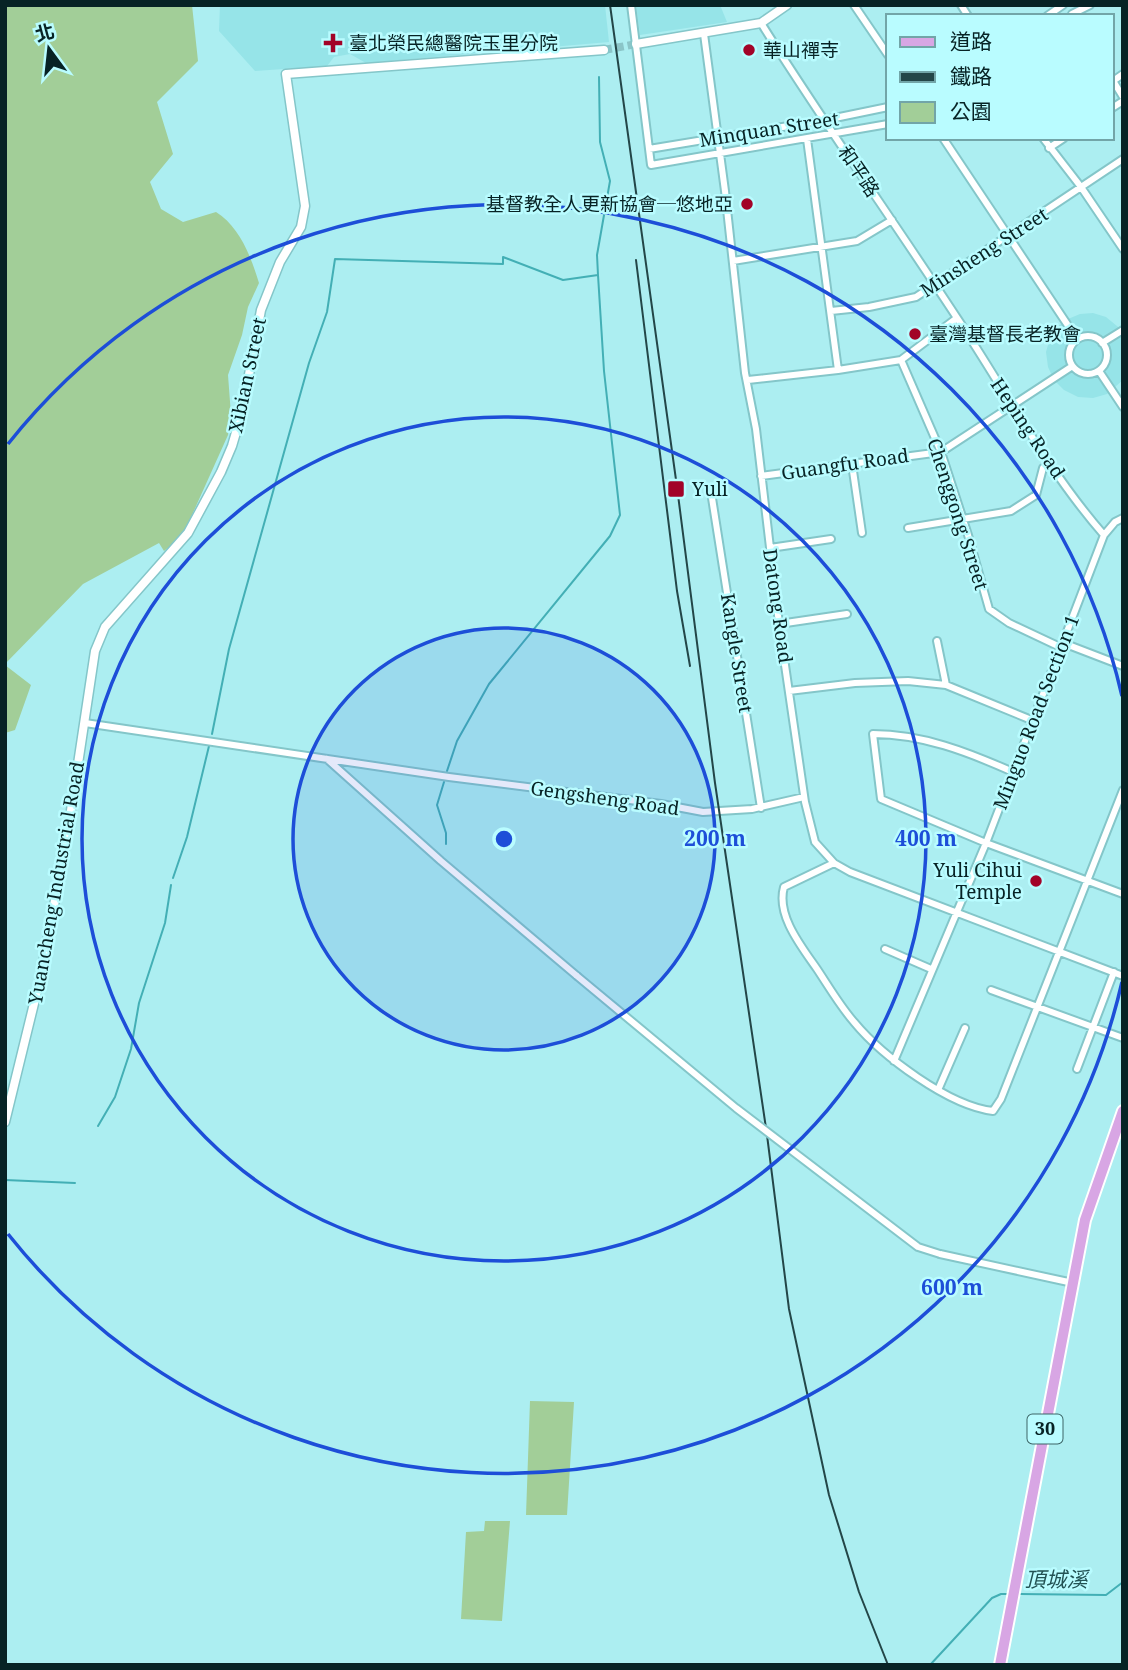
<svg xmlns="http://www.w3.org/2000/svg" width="1128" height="1670" font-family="'Noto Serif','Noto Sans TC',serif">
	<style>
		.built { fill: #96e4e8 }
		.green { fill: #a2ce98 }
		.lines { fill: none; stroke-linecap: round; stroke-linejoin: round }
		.stream { stroke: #43afb5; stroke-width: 2 }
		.tertiary-tunnel { stroke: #8bc5c8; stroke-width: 8; stroke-dasharray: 8 4; stroke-linecap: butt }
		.minor-casing { stroke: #84c6c9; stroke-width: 10 }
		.tertiary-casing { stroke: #84c6c9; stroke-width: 11 }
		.primary-casing { stroke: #fff; stroke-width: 14 }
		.minor { stroke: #fff; stroke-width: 6 }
		.tertiary { stroke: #fff; stroke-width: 8 }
		.primary { stroke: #d8a6e4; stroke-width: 10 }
		.rail { stroke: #234648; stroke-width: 2 }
		.minor-bridge-casing { stroke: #84c6c9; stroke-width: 10; stroke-linecap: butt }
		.minor-bridge { stroke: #fff; stroke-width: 6 }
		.ring { fill: none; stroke: #1d4ed8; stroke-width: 3.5 }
		.poi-dot { fill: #a20328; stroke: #b9fcff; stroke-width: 2.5 }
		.labels { text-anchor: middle; stroke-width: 5; stroke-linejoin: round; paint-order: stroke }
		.shield { fill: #b9fcff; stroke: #3c6466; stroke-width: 2 }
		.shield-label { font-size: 18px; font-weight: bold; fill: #072325 }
		.poi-label { font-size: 19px; fill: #072325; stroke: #b9fcff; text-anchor: start }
		.street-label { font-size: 19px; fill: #072325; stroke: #b9fcff }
		.water-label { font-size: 21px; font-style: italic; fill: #235254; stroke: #b9fcff }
		.centre { fill: #1d4ed8; stroke: #b9fcff; stroke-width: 3.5 }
		.ring-label { font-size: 21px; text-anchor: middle; font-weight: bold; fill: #1d4ed8; stroke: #b9fcff; stroke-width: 5; stroke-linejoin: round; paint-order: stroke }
	</style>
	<rect width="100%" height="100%" fill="#aceef1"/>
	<path class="built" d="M220,5H605L609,42L366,63L350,54L334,57L327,66L255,71L219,31Z
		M636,5H720L727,22L640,35Z
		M1093,313L1106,317L1123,331V380L1107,394L1093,398L1078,397L1064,390L1054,380L1048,367L1046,352L1050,338L1057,327L1068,319L1080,314Z"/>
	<path class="green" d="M5,5H192L198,61L157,102L173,154L150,182L161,209L183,222L216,212C240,227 251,257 259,283L248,307L242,335L228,375L231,415L228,435L183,535L164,551L159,543L83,584L5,664Z
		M5,665L31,685L15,730L5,733Z
		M530,1401L574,1402L567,1515H526Z
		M485,1521H510L502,1621L461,1619L466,1532L484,1531Z"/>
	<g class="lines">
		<path class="stream" d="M212,734L229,649L309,363L327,312L335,259L503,264V257L563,280L598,275L597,255L610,181L600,142L599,77
			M447,771L457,741L489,684L610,536L620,515L604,371L598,275
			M444,782L437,805L446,833V844
			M173,878L187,837L209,746
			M98,1126L115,1097L131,1049L139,1003L165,923L171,885
			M5,1180L75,1183
			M1020,1594L1106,1595L1123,1582
			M930,1665L992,1598L1001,1594H1011"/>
		<path class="tertiary-tunnel" d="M604,50L636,44"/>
		<defs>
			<path id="minor" d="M631,5L651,165L888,124
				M854,5L888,55
				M961,5L968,16
				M1072,14L1090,5
				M1047,16L1063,5
				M761,23C825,125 895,223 961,324C1007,394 1048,471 1104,535
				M704,34L725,191L745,373L756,429L779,624L805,802L815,842L834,863L850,872L1123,976
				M1112,79L1123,97
				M1113,81L1123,74
				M1112,108L1123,101
				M943,138L1077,339
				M1043,138L1081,187L1123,249
				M807,139L838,370
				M1049,148L1064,138
				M649,149L825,120L888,107
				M733,261L857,241L892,220
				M831,311L869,307L916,297L1123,159
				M1069 355a19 19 0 1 1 38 0a19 19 0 1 1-38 0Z
				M1102,343L1123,330
				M901,360L941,452L968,535L989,609L1009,623L1060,647L1071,646L1123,666
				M1099,371L1123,407
				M748,380L838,370L901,360L957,318
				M852,464L862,533
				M761,476L941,452L1071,367
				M712,498L761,808
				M908,528L1011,511L1036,495L1043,468L1051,464
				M770,548L831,539
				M779,624L847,614
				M937,641L946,685
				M789,691L855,683L908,681L946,685L1034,721
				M85,723L449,777L661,804L703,812L752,809L804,797
				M327,759L441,861L577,976
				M1013,772C968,752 922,734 873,734L881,799L986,843L1123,894
				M834,863L784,887C776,915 801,946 817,969C829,987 840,1006 854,1022C882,1056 949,1106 993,1111L1001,1099L1123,790
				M885,949L931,969
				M991,990L1123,1038
				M894,1061L986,843L1104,535L1115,522L1123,518
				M1077,1069L1114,972
				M938,1090L965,1028
				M940,1254L1073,1283"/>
			<path id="tertiary" d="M636,44L761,23L787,5
				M5,1122L40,979L67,837L95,651L105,627L188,533L221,472L232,446L242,412L261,310L280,262L301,227L305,206L286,74L604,50"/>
			<path id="primary" d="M1000,1665L1085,1220L1123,1111"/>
		</defs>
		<use href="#minor" class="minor-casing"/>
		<use href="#tertiary" class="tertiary-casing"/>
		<use href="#primary" class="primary-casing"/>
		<use href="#minor" class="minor"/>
		<use href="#tertiary" class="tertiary"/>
		<use href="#primary" class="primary"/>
		<path class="rail" d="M610,5L677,487L715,783L767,1135L789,1309L829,1495L859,1592L888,1665
			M636,260L677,591L690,666"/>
		<defs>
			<path id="minor-bridge" d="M577,976L736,1108L918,1247L940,1254"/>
		</defs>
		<use href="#minor-bridge" class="minor-bridge-casing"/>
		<use href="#minor-bridge" class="minor-bridge"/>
	</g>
	<circle cx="504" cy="839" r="211" fill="#1d4ed8" fill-opacity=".12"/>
	<g class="ring">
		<circle cx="504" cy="839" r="211"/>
		<circle cx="504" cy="839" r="422"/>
		<path d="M1122 982A634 634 0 0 1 8 1234M8 444A634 634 0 0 1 1122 696"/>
	</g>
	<g class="poi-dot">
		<path d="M329.5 32.5h7v7h7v7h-7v7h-7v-7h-7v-7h7z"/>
		<circle cx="749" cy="50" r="7"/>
		<circle cx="747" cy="204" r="7"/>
		<circle cx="915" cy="334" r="7"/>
		<rect x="667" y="480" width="18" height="18" rx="3.5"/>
		<circle cx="1036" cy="881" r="7"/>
	</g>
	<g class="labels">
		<rect class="shield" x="1027.5" y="1414.5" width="35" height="29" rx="5"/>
		<g class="shield-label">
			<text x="1045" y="1435">30</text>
		</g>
		<g class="poi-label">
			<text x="349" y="50">臺北榮民總醫院玉里分院</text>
			<text x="763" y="57">華山禪寺</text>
			<text x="733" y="211" text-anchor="end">基督教全人更新協會─悠地亞</text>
			<text x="929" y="341">臺灣基督長老教會</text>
			<text x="692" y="496">Yuli</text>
			<text x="1022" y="877" text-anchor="end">Yuli Cihui<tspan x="1022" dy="22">Temple</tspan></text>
		</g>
		<g class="street-label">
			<text transform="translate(769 129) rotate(-9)" y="7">Minquan Street</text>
			<text transform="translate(859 171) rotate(56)" y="7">和平路</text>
			<text transform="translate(984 252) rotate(-33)" y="7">Minsheng Street</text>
			<text transform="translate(247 375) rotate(-78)" y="7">Xibian Street</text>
			<text transform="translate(1028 428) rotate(56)" y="7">Heping Road</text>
			<text transform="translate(845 464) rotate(-8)" y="7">Guangfu Road</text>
			<text transform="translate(958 514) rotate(72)" y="7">Chenggong Street</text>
			<text transform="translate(778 606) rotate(82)" y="7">Datong Road</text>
			<text transform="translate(737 653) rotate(81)" y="7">Kangle Street</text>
			<text transform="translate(1036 712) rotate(-69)" y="7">Minguo Road Section 1</text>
			<text transform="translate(605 798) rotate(8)" y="7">Gengsheng Road</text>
			<text transform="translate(56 883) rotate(-80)" y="7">Yuancheng Industrial Road</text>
		</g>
		<g class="water-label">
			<text x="1056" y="1587">頂城溪</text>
		</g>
	</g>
	<circle cx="504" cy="839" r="10" class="centre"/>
	<g class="ring-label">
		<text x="715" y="846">200 m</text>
		<text x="926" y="846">400 m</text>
		<text x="952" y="1295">600 m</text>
	</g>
	<rect width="1128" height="1670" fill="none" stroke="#072325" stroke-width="14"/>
	<rect x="886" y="14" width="228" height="126" fill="#b9fcff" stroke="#72a5a8" stroke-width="2"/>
	<rect x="900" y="37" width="35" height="10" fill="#d8a6e4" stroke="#72a5a8" stroke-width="2"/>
	<text x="950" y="49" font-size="21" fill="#072325">道路</text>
	<rect x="900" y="72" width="35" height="10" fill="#234648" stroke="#72a5a8" stroke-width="2"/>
	<text x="950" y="84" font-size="21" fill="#072325">鐵路</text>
	<rect x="900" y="102" width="35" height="21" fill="#a2ce98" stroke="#72a5a8" stroke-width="2"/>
	<text x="950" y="119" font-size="21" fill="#072325">公園</text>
	<g transform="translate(49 49) rotate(345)" stroke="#b9fcff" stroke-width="5" paint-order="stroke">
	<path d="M0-5L12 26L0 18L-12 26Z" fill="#072325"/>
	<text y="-10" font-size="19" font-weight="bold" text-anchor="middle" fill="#072325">北</text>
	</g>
</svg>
